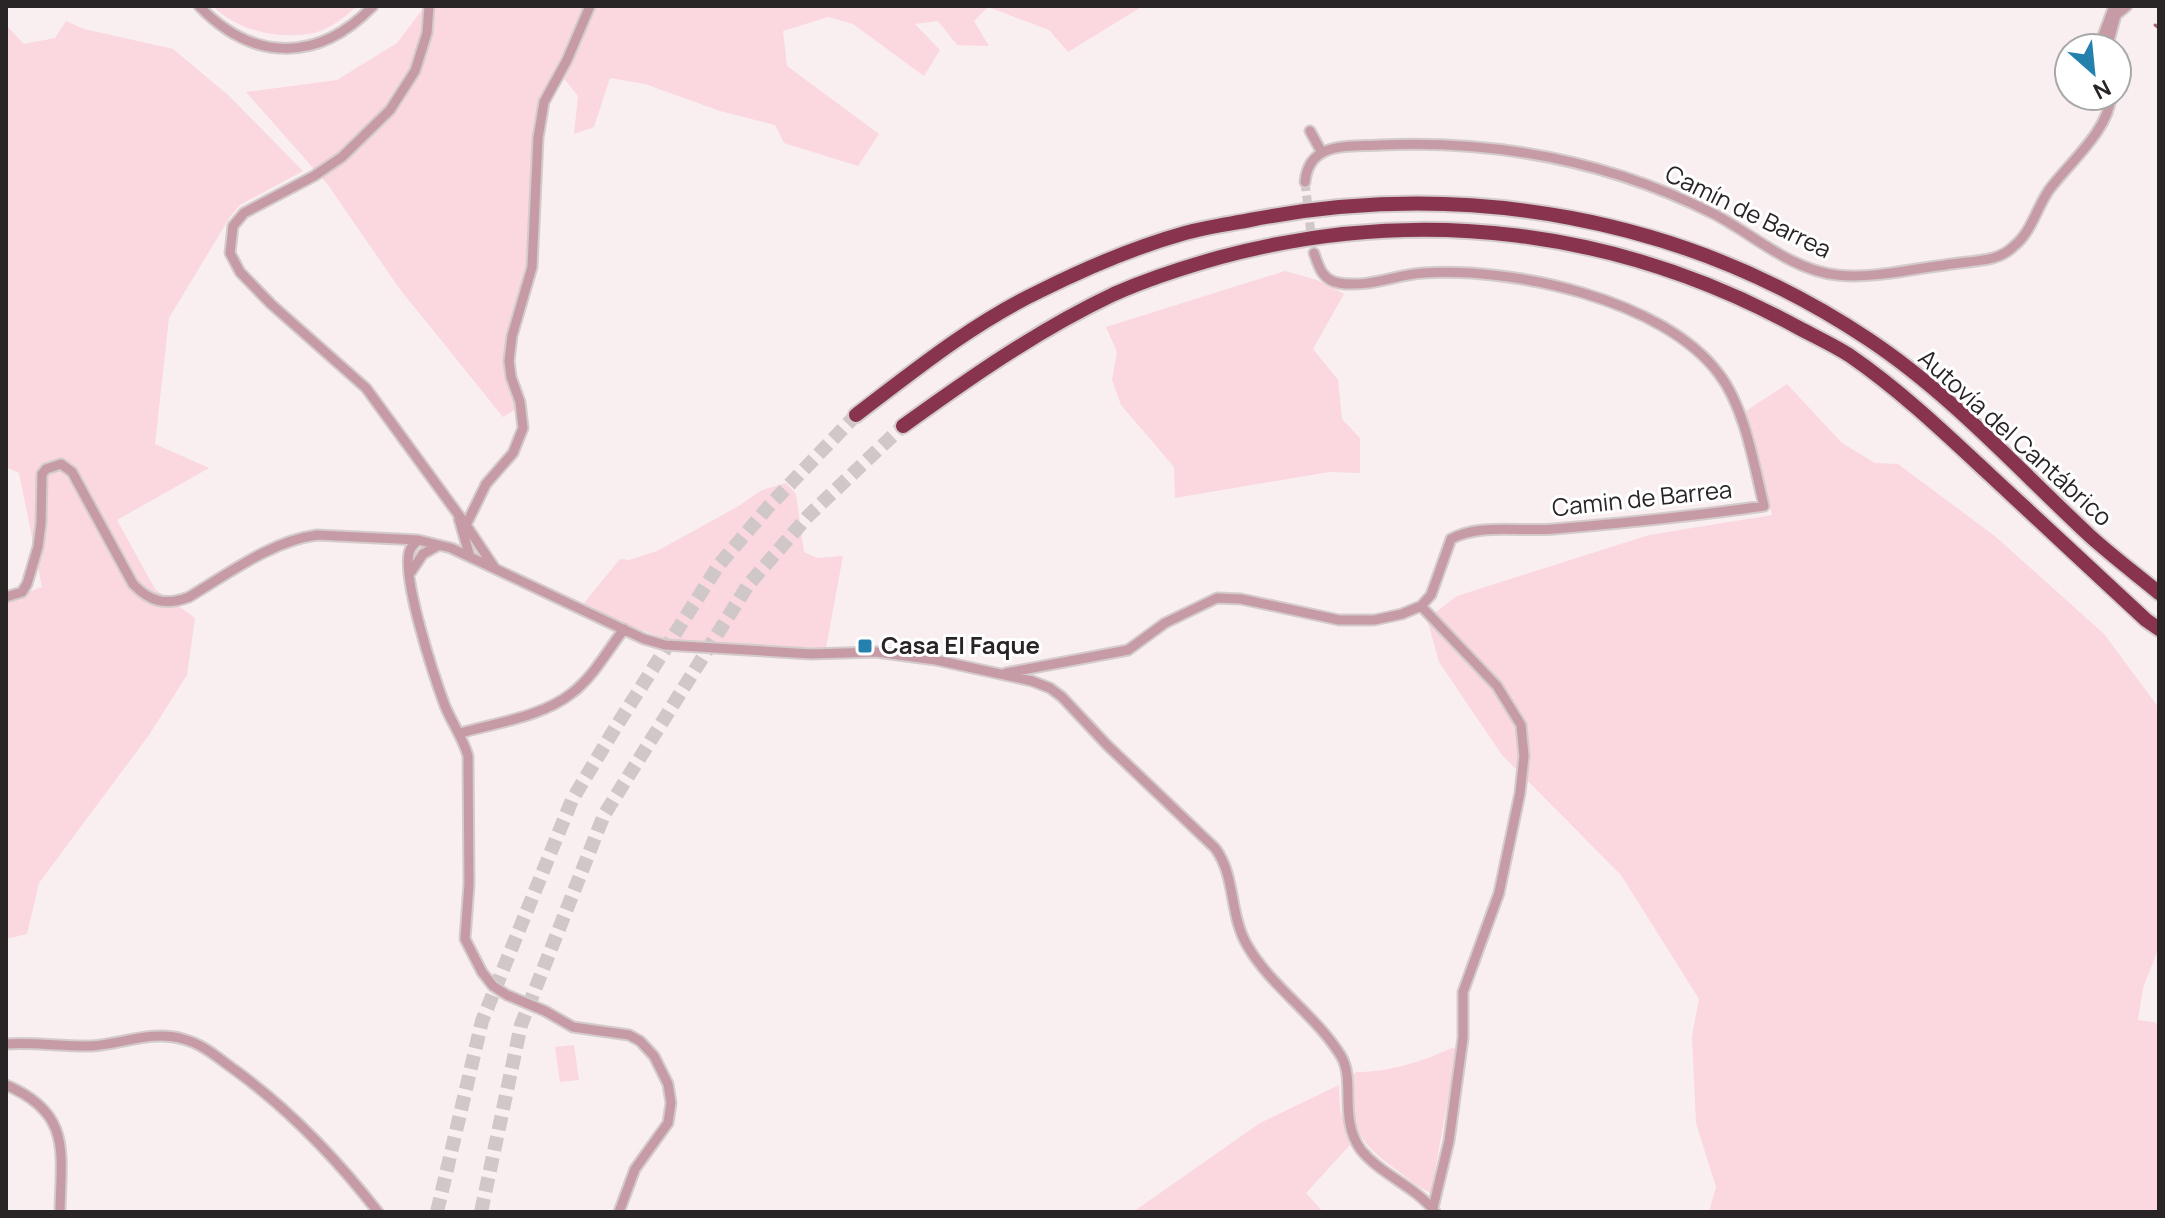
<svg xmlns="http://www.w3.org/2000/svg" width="2165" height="1218" font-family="Manrope,sans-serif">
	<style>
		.green { fill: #fbd7df }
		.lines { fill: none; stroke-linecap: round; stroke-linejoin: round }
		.stream { stroke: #a66476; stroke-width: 3 }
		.minor-tunnel { stroke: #cfc7c8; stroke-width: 9; stroke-dasharray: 9 4.5; stroke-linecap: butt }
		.highway-tunnel { stroke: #cfc7c8; stroke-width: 14; stroke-dasharray: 14 7; stroke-linecap: butt }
		.minor-casing { stroke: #d4cbcc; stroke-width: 13 }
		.highway-casing { stroke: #d4cbcc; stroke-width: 18 }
		.minor { stroke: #c69ba5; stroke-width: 9 }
		.highway { stroke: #88344f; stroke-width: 14 }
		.poi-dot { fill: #2481ae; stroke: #fff; stroke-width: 3 }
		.labels { text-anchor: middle; stroke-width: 6; stroke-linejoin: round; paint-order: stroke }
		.street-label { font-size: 24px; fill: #292526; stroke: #fff }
		.poi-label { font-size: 24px; font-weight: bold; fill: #292526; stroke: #fff; text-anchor: start }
	</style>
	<rect width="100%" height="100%" fill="#f9eff1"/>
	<path class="green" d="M213,6H357C344,18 326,32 308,34C275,39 237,30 213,6Z
		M425,6H1143L1068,52L1049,30L988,7L974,21L989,46L957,45L938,21L915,24L940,50L924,76L853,24L828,17L783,31L787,66L879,134L858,166L784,143L775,125L720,111L645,84L610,78L594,127L574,134L578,96L561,75L543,102L530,259L509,337L516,409L503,417L399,288L328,185L246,92L337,80L397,43Z
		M66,21L84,29L173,49L228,95L303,171L240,205L230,217L169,318L155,444L209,468L117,520L155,589L195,618L187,675L149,735L39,883L27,934L6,939V600L42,587L19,473L6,467V25L24,44L55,38Z
		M1285,271L1317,280L1344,294L1313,349L1338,380L1342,419L1360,438V473L1329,472L1175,498L1174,467L1121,405L1112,380L1117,352L1106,327Z
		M1787,384L1842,443L1875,463L1898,464L1996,537L2104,634L2159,708V947L2143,988L2138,1020L2159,1023V1212H1709L1716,1187L1696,1123L1692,1036L1699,999L1621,875L1502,755L1439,662L1427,619L1457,596L1649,535L1772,515L1746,411Z
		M786,483L796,494L804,552L817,558L843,556L826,648L716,644L666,639L619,622L584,603L620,559L629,560L657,551L737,507L762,490Z
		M574,1045L579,1080L560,1082L555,1047Z
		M1452,1048L1457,1049L1431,1193C1417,1187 1406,1177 1394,1168C1353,1138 1353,1125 1352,1076L1356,1072C1391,1072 1420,1062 1452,1048Z
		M1339,1085L1340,1109L1350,1145L1306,1193L1323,1212H1133L1260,1123Z"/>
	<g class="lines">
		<path class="stream" d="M2155,25L2159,28"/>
		<path class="minor-tunnel" d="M1305,182L1312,242"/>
		<path class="highway-tunnel" d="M437,1212L482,1021L572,800L617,725L718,566L770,505L856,415
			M481,1212L521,1025L604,815L748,585L809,515L903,426"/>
		<defs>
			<path id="minor" d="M199,6C253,62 318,63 373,6
				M429,6L427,33L415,71L390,110L342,157L314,176L244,213L233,226L230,253L240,272L271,304L366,388L466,525L494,567
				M2106,45L2101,41L2114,6
				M2107,48L2116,15L2127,6
				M1310,131L1321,151
				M1305,182C1309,141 1347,147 1380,145C1497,140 1609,161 1714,214C1754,235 1791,270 1837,275C1872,279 1910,269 1945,265C1961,262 1978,262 1993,258C2000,256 2009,251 2014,246C2031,233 2037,207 2049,190C2069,163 2109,130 2111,96
				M459,519L470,557
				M466,525L486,484L513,453L523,428L520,402L511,377L509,361L512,336L532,267L538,138L544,102L567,60L590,6
				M418,540C415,543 411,547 410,550C400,574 435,679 445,706C452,723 463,738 468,756L469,884L465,939L482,972L493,986L507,995L545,1011L573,1027L629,1035L640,1041L654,1056L668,1084L671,1103L668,1123L635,1169L619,1212
				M411,572L423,554L439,545
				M6,597L22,592L27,584L38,547L41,523L42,474L46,469L61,464L72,472L133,584C150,602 166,606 189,597C228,574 271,541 317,535L418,540L451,548L644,639L665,645L811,654L876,652L936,660L1032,681L1050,688L1062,697L1107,745L1215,848C1236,876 1229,914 1247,945C1271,987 1316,1015 1341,1056C1356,1081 1338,1118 1361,1150C1381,1175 1415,1186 1435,1212
				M1421,606L1497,686L1521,725L1524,756L1520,793L1499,893L1463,992V1038L1449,1141L1433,1208
				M1006,673L1128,650L1165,623L1217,598L1241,599L1339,620H1374L1402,614L1421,606L1431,595L1451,539C1479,523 1522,532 1554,529C1624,523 1694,516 1764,506C1754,465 1745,408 1719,374C1663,299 1512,267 1423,273C1394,275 1368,288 1339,283C1322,280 1319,267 1314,253
				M460,733C495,723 542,717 572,693C593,677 608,650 624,629
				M6,1044C36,1042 64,1047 92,1046C122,1044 153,1030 183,1039C203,1044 218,1058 235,1070C290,1110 336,1158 378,1212
				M6,1085C72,1113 61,1152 60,1212"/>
			<path id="highway" d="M856,415C915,370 973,323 1040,291C1086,268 1135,247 1185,233C1206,227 1229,224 1250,220C1465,178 1685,217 1868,339C1951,394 2018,469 2090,536C2112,556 2136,574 2159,593
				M903,426C971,377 1038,330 1114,294C1148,279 1185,267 1221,257C1419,204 1619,229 1799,328C1816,337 1833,345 1849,355C1900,390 1945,433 1990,475C2042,523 2094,572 2146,620L2159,629"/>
		</defs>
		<use href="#minor" class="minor-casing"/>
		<use href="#highway" class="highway-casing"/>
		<use href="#minor" class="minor"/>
		<use href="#highway" class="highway"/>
	</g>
	<rect class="poi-dot" x="857" y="638" width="16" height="16" rx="4"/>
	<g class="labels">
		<g class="street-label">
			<text transform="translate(1748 212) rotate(26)" y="8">Camín de Barrea</text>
			<text transform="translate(2015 438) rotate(42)" y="8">Autovía del Cantábrico</text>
			<text transform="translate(1642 499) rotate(-6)" y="8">Camin de Barrea</text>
		</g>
		<g class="poi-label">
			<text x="881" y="654">Casa El Faque</text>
		</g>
	</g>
	<rect width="2165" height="1218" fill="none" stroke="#292526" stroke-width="16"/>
	<g transform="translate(2093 72) rotate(153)"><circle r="38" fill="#ffffff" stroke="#a9a8a8" stroke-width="2"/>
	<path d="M0-6L14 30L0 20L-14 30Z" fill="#2481ae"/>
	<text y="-12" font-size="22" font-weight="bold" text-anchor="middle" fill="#292526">N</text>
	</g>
</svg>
